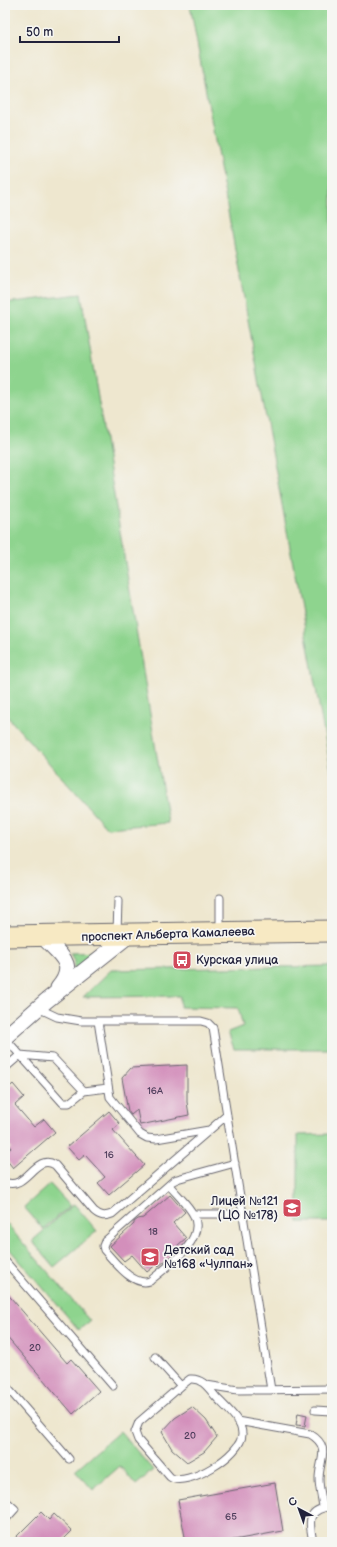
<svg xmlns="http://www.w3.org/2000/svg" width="337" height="1547" font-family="'Balsamiq Sans',sans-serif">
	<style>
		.green { fill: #8ed48e; stroke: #587b64 }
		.building { fill: #d38fbb }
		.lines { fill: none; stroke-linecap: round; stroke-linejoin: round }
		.lane-casing { stroke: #69676f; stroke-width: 9 }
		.street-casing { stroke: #69676f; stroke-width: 17 }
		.secondary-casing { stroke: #69676f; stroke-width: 23 }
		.lane { stroke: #fff; stroke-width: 7 }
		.street { stroke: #fff; stroke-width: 15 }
		.secondary { stroke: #f7e9c3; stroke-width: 21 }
		.labels { text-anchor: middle; stroke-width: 3.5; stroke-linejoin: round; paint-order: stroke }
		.number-label { font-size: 10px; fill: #4e3d5b }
		.street-label { font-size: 12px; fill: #22223b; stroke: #f6f6f2 }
		.poi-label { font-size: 12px; fill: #22223b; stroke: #f6f6f2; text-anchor: start }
	</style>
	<rect width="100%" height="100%" fill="#f6f6f2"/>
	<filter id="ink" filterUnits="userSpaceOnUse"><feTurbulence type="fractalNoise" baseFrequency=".025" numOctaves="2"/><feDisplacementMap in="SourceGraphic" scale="8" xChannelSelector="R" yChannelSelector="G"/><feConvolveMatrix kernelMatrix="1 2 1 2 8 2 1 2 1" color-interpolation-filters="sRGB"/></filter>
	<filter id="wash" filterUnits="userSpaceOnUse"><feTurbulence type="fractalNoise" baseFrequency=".012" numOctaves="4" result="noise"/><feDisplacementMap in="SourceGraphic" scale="16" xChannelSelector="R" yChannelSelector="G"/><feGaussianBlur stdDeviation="0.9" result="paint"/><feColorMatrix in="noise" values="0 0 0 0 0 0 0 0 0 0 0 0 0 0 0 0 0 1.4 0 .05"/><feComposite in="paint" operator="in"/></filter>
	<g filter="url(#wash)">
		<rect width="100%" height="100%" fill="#eee7cf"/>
		<path class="green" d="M190,5H332V776Z
			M81,294L168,823L107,828L5,714V303Z
			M101,952L74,976V961L70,953Z
			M332,966V1049H234L228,1032L243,1026L238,1008L180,1007V996L83,997L111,970Z
			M332,1134V1222H298V1135Z
			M50,1184L70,1206L43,1229L24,1207Z
			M74,1204L97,1231L54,1267L32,1241Z
			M5,1222L90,1321L79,1330L5,1244Z
			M120,1431L153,1470L136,1485L120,1466L93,1490L75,1470Z"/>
		<g id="blocks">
			<path class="building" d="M187,1065V1102L189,1115L140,1125L137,1110L131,1115L128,1111L122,1078L131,1068Z
				M13,1084L24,1097L15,1105L34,1127L44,1119L55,1132L13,1168L5,1158V1153L11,1148L5,1141V1091Z
				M109,1111L120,1124L113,1130L144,1165L109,1195L98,1183L105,1177L85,1155L79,1160L67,1147Z
				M170,1195L185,1212L173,1223L186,1238L177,1246L179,1249L159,1266L157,1264L147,1272L132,1255L124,1261L110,1246L134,1224V1222L138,1219L143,1218Z
				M5,1291L67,1363L71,1359L99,1391L73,1414L5,1335Z
				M192,1407L206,1420L217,1437L204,1452L187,1462L172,1449L162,1432L175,1418Z
				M298,1413L307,1415L305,1426L296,1425Z
				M275,1483L283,1531L223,1542H186L178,1500Z
				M41,1512L49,1520L54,1514L72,1531L61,1542H11Z"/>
		</g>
	</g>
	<g filter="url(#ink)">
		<use href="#blocks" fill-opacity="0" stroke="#69676f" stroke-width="1"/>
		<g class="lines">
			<defs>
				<path id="lane" d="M220,898V930
					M117,933L118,901
					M38,1008L57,1017L81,1021H201L208,1023L213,1028L271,1390
					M98,1021L110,1097L140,1134L147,1138L156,1139L209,1130
					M5,1038L62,1102L63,1103H69L84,1091L53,1058L20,1055L5,1068
					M84,1091L108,1088
					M5,1182C26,1192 35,1152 55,1165L94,1211C100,1216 104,1217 112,1214L227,1115
					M169,1185C177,1195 189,1205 194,1216C206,1241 166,1267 150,1281C133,1287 115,1262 104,1250L103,1246L105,1241L173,1181L177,1179L235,1163
					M193,1214H243
					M5,1261L113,1386
					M155,1357L181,1386L190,1379C203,1378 209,1389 216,1397C225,1407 242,1420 242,1434C243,1454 186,1489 170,1477L138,1440L135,1432L139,1422L181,1386
					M5,1385L69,1459
					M206,1385L238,1390L332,1389
					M315,1410L332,1411
					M237,1421L310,1434C332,1447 319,1460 319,1479C319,1488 322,1498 323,1507
					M5,1500L15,1509L5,1520
					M313,1542C309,1520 306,1510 332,1506"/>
				<path id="street" d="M43,937C60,955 78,964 58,988
					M5,1037L46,1001L128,936"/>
				<path id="secondary" d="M5,936L332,931"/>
			</defs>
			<use href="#lane" class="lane-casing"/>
			<use href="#street" class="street-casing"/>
			<use href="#secondary" class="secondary-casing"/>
			<use href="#lane" class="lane"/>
			<use href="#street" class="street"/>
			<use href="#secondary" class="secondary"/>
		</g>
	</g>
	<defs>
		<symbol id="bus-square" viewBox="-11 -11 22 22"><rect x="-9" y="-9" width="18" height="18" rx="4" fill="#d1495b" stroke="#f6f6f2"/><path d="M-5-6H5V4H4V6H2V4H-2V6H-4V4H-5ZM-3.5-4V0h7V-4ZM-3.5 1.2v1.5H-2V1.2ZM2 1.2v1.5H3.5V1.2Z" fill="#fff"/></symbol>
		<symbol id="school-square" viewBox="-11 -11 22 22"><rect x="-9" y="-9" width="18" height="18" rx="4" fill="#d1495b" stroke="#f6f6f2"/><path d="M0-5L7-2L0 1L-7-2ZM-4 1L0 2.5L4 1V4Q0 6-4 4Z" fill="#fff"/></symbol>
	</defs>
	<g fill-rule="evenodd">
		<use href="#bus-square" x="171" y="949" width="22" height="22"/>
		<use href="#school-square" x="281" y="1197" width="22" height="22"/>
		<use href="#school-square" x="139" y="1246" width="22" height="22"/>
	</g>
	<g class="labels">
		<g class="number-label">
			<text x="155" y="1094">16А</text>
			<text x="109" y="1158">16</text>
			<text x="153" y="1235">18</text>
			<text x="35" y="1351">20</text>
			<text x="190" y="1439">20</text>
			<text x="231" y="1520">65</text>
		</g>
		<g class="street-label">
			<text transform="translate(168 934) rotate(-2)" y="4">проспект Альберта Камалеева</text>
		</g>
		<g class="poi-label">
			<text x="196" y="964">Курская улица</text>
			<text x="278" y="1205" text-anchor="end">Лицей №121<tspan x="278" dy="14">(ЦО №178)</tspan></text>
			<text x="164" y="1254">Детский сад<tspan x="164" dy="14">№168 «Чулпан»</tspan></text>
		</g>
	</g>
	<rect width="337" height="1547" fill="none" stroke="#f6f6f2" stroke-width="20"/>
	<g transform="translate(299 1509) rotate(319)" stroke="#f6f6f2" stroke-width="3" paint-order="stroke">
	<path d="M0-3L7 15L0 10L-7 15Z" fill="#22223b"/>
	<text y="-6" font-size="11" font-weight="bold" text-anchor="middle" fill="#22223b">С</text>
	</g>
	<path d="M20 36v6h99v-6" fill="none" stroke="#22223b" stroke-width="2"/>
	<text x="26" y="36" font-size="12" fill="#22223b" stroke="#f6f6f2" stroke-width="3" paint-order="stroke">50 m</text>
</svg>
